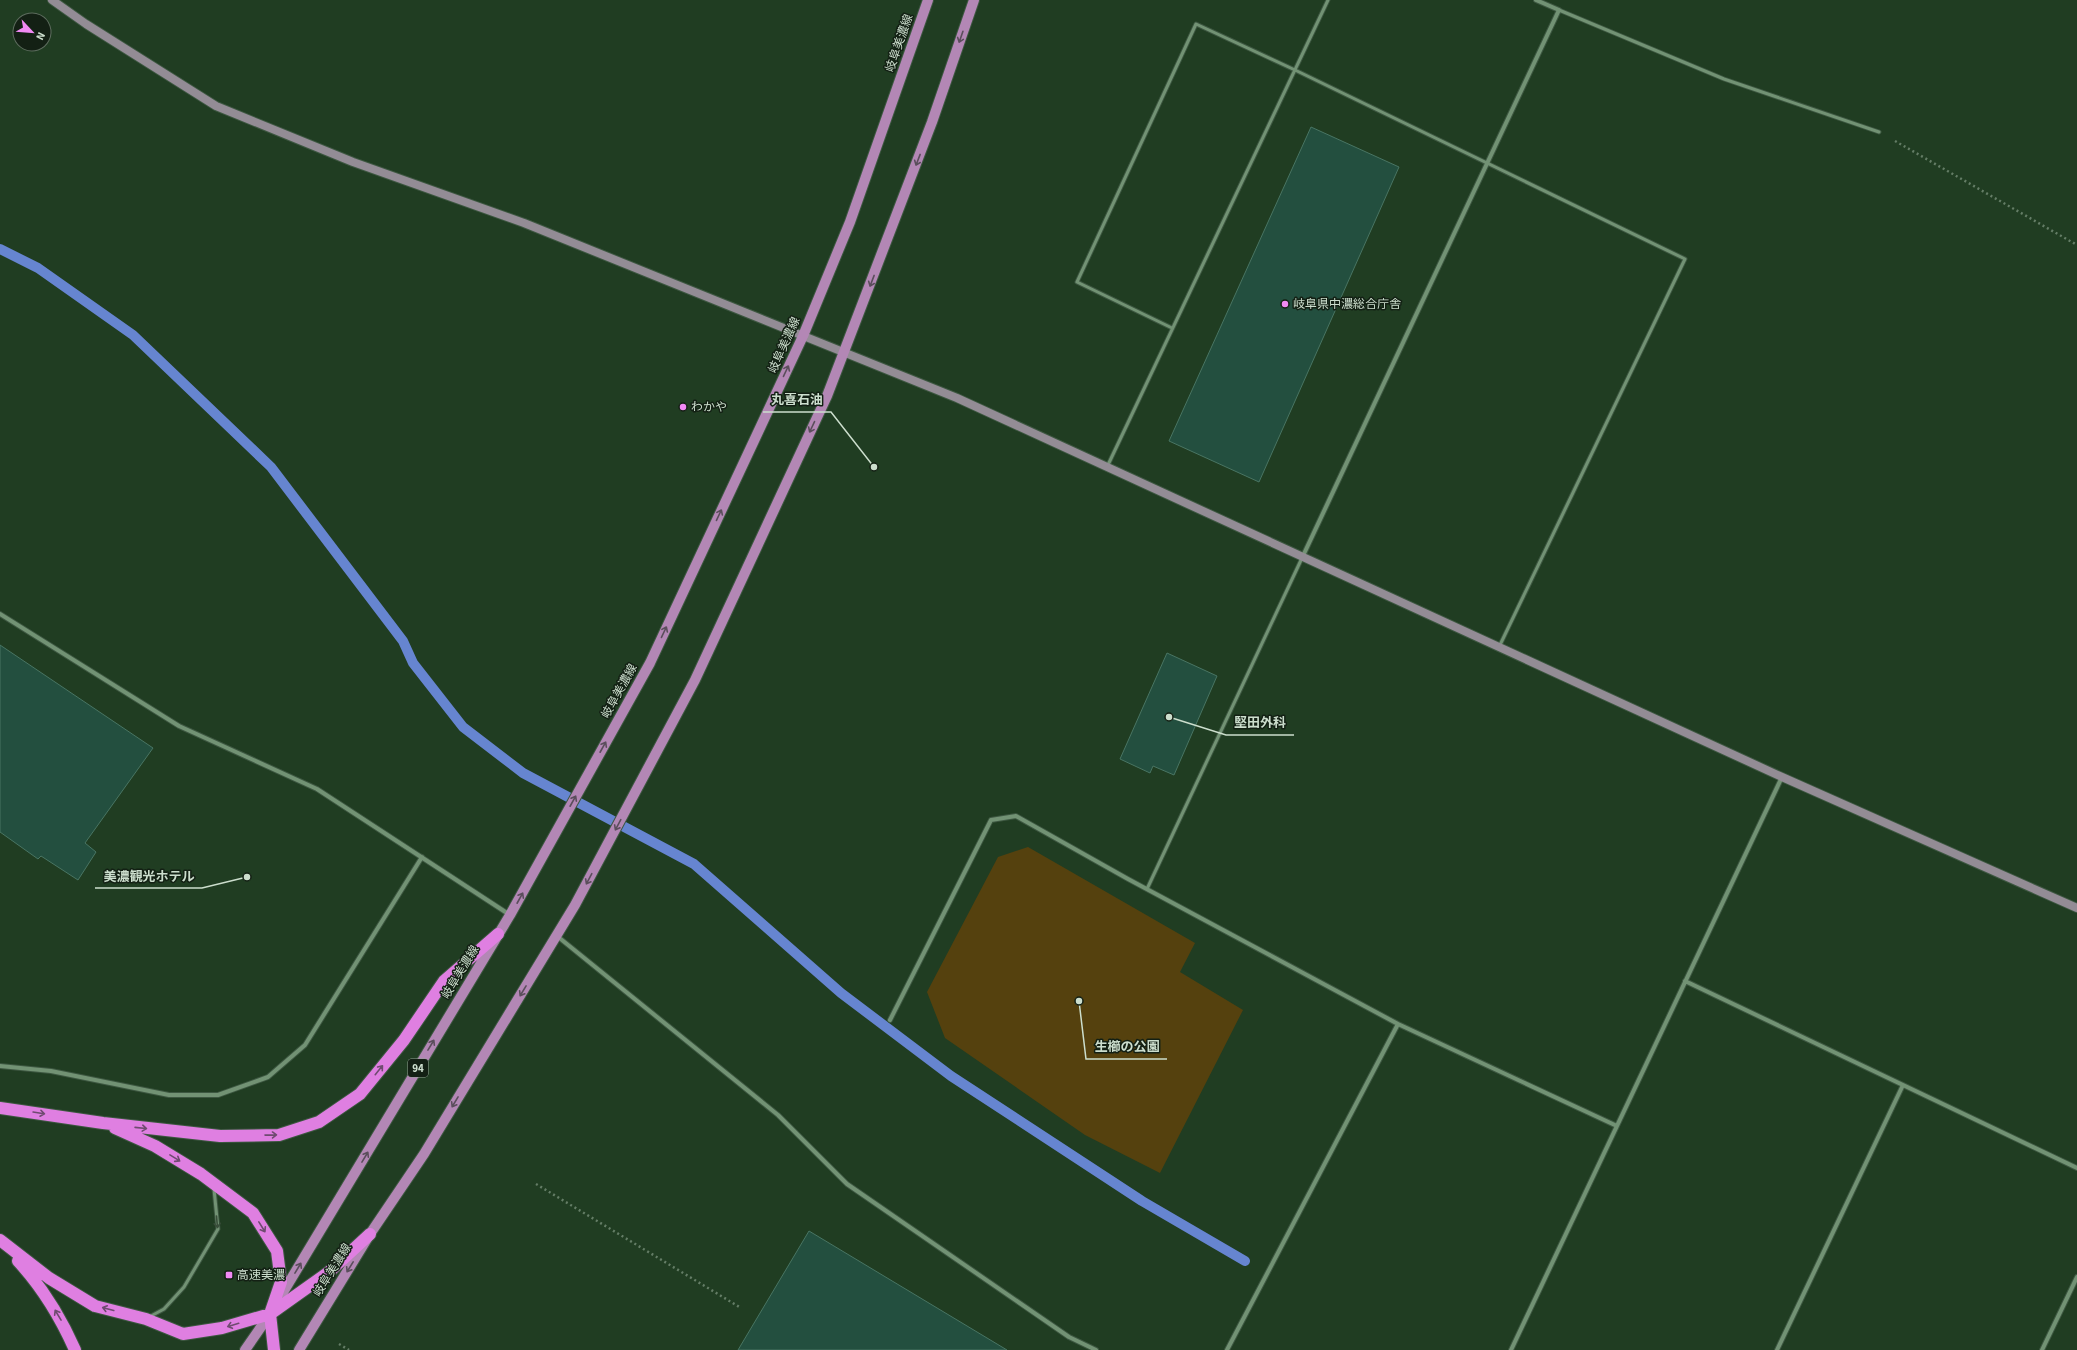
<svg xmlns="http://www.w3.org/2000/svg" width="2077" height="1350" font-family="'Source Sans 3','Noto Sans JP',sans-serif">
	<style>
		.green { fill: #55410e }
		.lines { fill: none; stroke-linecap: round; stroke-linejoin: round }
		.stream { stroke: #6685d0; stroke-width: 10 }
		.building { fill: #234f3f; stroke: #497563 }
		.lane-casing { stroke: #3d5741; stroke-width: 5 }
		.street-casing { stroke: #3d5741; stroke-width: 6 }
		.secondary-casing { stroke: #3d5741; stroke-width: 10 }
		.primary-casing { stroke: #3d5741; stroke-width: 12 }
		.highway-casing { stroke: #3d5741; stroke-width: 14 }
		.path { stroke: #647d66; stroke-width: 2.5; stroke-dasharray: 2 3; stroke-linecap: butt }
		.lane { stroke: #729274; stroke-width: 3 }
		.street { stroke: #729274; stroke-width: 4 }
		.secondary { stroke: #938c95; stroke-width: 8 }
		.primary { stroke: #b387b5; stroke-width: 10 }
		.highway { stroke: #df7fe1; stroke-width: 12 }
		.oneway { stroke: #5b4e5c }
		.oneway2 { stroke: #6f4b70 }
		.oneway3 { stroke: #394e3a }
		.poi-dot { fill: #f18af4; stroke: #132014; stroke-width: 1.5 }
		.labels { text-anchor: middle; stroke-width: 3; stroke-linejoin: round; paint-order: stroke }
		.shield { fill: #132014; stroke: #94a596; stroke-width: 1 }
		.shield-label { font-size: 11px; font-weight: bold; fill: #ccdecd }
		.street-label { font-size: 12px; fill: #ccdecd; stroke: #132014 }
		.poi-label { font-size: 12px; fill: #ccdecd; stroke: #132014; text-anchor: start }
		.leader { fill: none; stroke: #ccdecd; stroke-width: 1.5 }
		.callout-dot { fill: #ccdecd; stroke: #132014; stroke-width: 1.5 }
		.callout-label { font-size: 13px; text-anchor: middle; font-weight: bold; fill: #ccdecd; stroke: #132014; stroke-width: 3; stroke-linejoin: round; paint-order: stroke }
	</style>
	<rect width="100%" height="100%" fill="#203d22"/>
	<path class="green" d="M1028,847L1195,943L1180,972L1243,1010L1160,1173L1085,1135L945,1038L927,992L998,857Z"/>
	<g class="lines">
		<path class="stream" d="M0,249L38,268L133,335L271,467L403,641L413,663L463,727L523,773L694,864L841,993L951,1076L1142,1201L1245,1261"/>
	</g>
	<path class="building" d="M1311,127L1399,167L1259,482L1169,441Z
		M0,645L153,748L85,843L96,852L78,880L41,856L38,859L0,832Z
		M1167,653L1217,676L1174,775L1153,766L1150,773L1120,759Z
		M809,1231L1007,1350H738Z"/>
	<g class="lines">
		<defs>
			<path id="lane" d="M1559,10L1724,79L1879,132
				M1172,328L1077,282L1196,24L1295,70L1685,259L1499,647
				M1107,467L1328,0
				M1147,889L1302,558
				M151,1316L164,1309L184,1287L218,1229L214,1189"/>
			<path id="street" d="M1302,558L1559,10L1536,0
				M0,614L179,726L317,789L510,915
				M557,936L778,1115L847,1184L1069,1337L1096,1350
				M1685,981L2077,1168
				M890,1020L991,820L1016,816L1128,879L1398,1024L1617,1126
				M0,1066L51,1071L169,1095H218L268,1077L305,1045L422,857
				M1227,1350L1398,1024
				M1511,1350L1782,777
				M1777,1350L1903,1085
				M2042,1350L2077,1277"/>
			<path id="secondary" d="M52,0L86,24L216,106L353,162L524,223L957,398L1782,777L2077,908"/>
			<path id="primary" d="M245,1350L270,1314L510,915L650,663L803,336L850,222L928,0
				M299,1350L370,1234L424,1154L575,905L695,680L827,396L932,122L974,0"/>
			<path id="highway" d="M0,1108L103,1123L220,1136L279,1135L319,1122L360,1094L404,1040L444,981L498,934
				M115,1128L155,1146L201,1174L253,1213L277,1251L281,1282L270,1314L274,1350
				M0,1240L49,1278L95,1306L146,1319L183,1334L222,1328L270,1314L329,1272L370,1234
				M18,1261C43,1288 60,1316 75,1350"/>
		</defs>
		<use href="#lane" class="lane-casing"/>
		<use href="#street" class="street-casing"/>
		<use href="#secondary" class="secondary-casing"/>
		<use href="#primary" class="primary-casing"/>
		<use href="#highway" class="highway-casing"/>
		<path class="path" d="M1895,141L2077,245
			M536,1184L741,1308
			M339,1344L349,1350"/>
		<use href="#lane" class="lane"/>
		<use href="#street" class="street"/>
		<use href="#secondary" class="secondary"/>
		<use href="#primary" class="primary"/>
		<use href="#highway" class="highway"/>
	</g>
	<defs><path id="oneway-shaft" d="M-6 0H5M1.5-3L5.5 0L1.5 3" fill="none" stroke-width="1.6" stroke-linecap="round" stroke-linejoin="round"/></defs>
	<g class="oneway">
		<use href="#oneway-shaft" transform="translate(961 37) rotate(109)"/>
		<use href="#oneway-shaft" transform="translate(918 160) rotate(111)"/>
		<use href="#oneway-shaft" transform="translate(872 281) rotate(111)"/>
		<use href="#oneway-shaft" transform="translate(786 371) rotate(-65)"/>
		<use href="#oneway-shaft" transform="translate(812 427) rotate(115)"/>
		<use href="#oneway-shaft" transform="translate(719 515) rotate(-65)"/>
		<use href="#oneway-shaft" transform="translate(664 632) rotate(-65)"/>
		<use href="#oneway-shaft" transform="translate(603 747) rotate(-61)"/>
		<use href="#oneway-shaft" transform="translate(573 801) rotate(-61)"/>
		<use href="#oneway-shaft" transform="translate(618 825) rotate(118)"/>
		<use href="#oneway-shaft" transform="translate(589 879) rotate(118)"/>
		<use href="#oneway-shaft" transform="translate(520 898) rotate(-61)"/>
		<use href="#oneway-shaft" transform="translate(523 991) rotate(121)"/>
		<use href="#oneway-shaft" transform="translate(431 1045) rotate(-59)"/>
		<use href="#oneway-shaft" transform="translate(455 1102) rotate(121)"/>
		<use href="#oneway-shaft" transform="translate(365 1157) rotate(-59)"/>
		<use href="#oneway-shaft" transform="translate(350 1267) rotate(122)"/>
		<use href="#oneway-shaft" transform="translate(298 1268) rotate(-59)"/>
	</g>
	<g class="oneway2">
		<use href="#oneway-shaft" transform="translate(379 1070) rotate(-51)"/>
		<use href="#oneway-shaft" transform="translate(39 1113) rotate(9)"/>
		<use href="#oneway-shaft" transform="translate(141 1128) rotate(6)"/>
		<use href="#oneway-shaft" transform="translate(271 1135) rotate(-1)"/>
		<use href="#oneway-shaft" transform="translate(175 1158) rotate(32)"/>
		<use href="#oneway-shaft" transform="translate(262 1227) rotate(58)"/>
		<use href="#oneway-shaft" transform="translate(108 1309) rotate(-165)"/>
		<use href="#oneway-shaft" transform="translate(58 1315) rotate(-121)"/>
		<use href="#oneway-shaft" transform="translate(233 1325) rotate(163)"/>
	</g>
	<use class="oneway3" href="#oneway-shaft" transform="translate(217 1222) rotate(85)"/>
	<g class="poi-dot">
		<circle cx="1285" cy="304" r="4"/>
		<circle cx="683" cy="407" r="4"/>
		<rect x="225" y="1271" width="8" height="8" rx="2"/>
	</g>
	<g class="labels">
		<rect class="shield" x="408" y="1059" width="20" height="18" rx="3"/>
		<g class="shield-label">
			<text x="418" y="1072">94</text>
		</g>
		<g class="street-label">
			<text transform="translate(899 43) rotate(-71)" y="4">岐阜美濃線</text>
			<text transform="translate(784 345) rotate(-66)" y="4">岐阜美濃線</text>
			<text transform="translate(619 691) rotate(-61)" y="4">岐阜美濃線</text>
			<text transform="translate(460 972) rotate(-59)" y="4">岐阜美濃線</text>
			<text transform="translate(332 1270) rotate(-58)" y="4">岐阜美濃線</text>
		</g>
		<g class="poi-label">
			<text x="1293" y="308">岐阜県中濃総合庁舎</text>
			<text x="691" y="411">わかや</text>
			<text x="237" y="1279">高速美濃</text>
		</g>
	</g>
	<path class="leader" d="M874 467L831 412H763M1169 717L1226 735H1294M247 877L202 888H95M1079 1001L1086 1059H1167"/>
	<g class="callout-dot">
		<circle cx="874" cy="467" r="4"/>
		<circle cx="1169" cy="717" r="4"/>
		<circle cx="247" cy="877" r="4"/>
		<circle cx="1079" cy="1001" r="4"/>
	</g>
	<g class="callout-label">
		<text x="797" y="404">丸喜石油</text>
		<text x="1260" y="727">堅田外科</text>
		<text x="149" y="881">美濃観光ホテル</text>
		<text x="1127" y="1051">生櫛の公園</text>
	</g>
	<g transform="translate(32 32) rotate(116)"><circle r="19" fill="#132014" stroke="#5d6c5e"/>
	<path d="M0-3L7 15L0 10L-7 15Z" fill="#f18af4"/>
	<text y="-6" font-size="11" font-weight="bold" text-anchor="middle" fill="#ccdecd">N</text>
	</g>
</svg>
